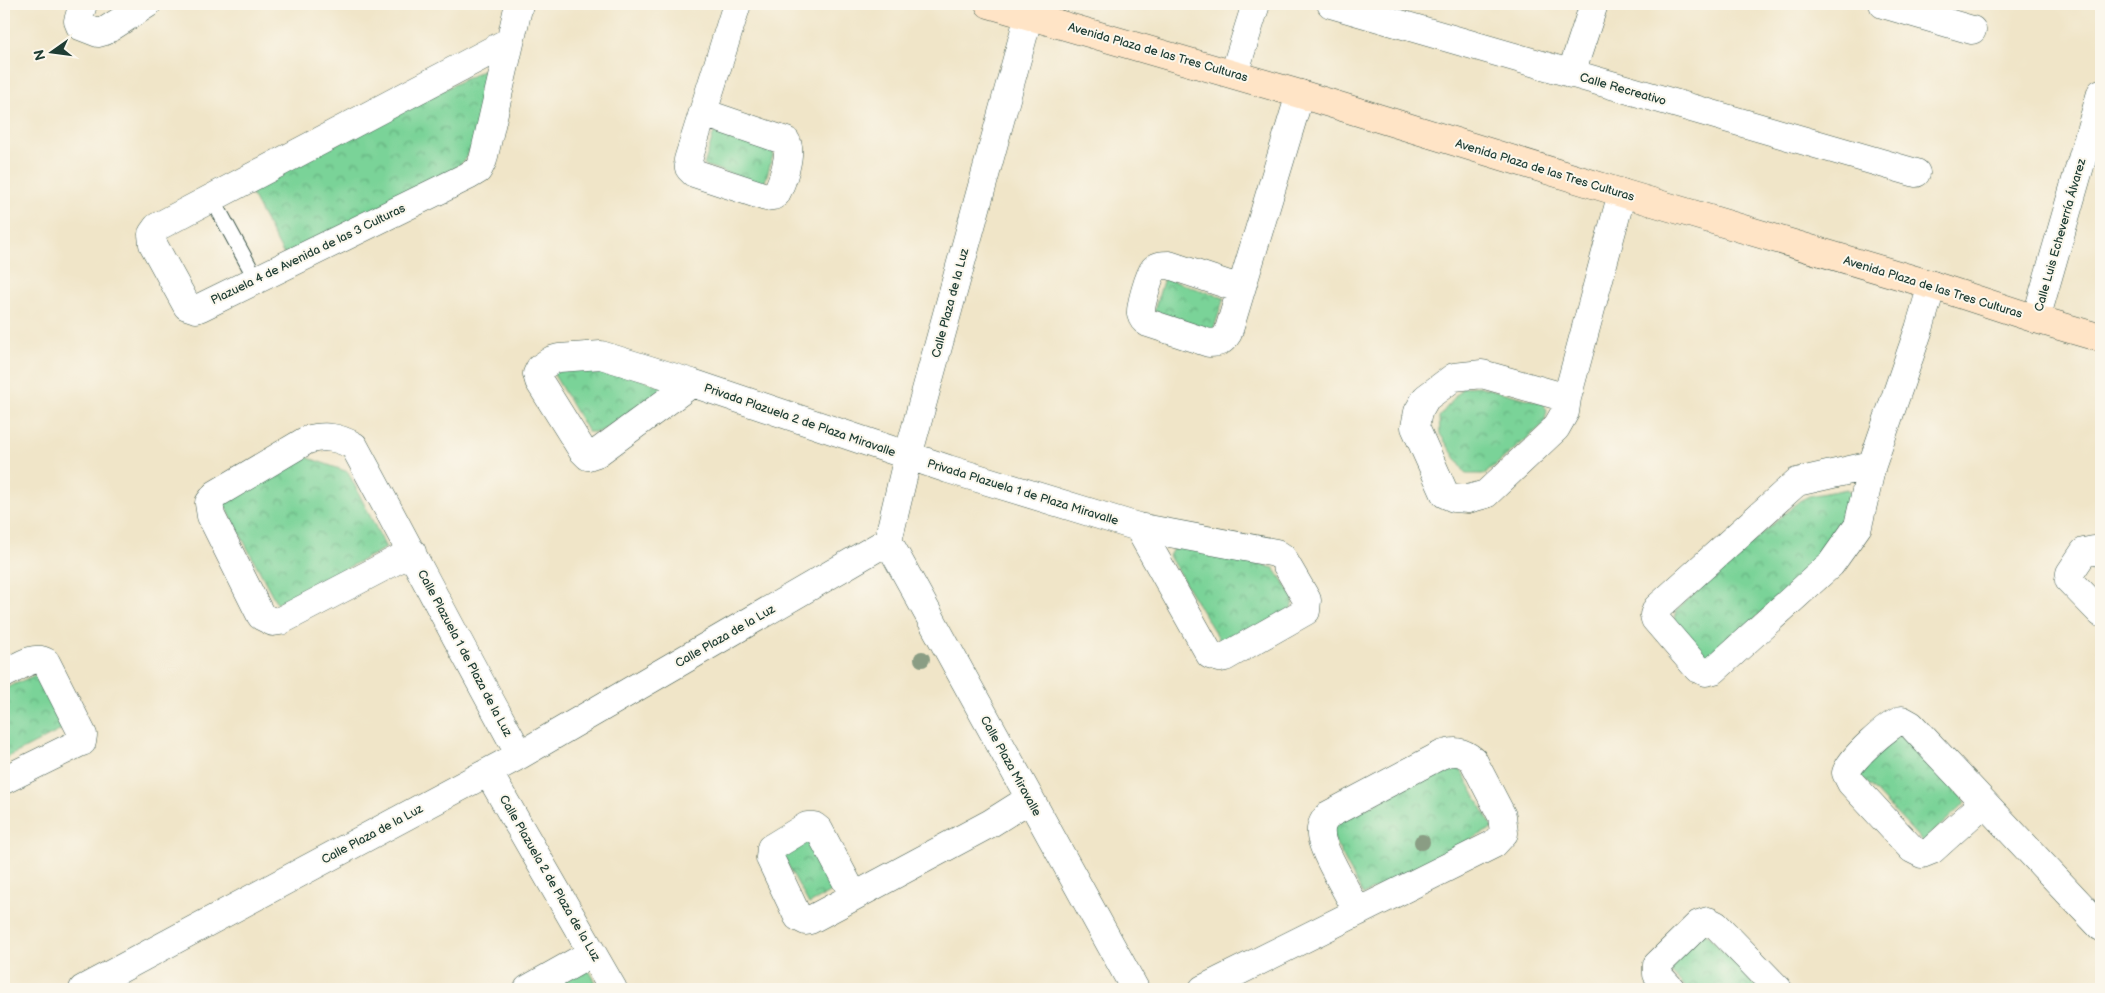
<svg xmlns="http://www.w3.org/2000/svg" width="2105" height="993" font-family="'Balsamiq Sans',sans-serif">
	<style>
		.park { fill: url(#park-crowns); stroke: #4c8866 }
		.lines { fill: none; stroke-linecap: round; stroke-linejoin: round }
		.lane-casing { stroke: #3e564a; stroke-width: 17 }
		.street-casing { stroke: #3e564a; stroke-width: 29 }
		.secondary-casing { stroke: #3e564a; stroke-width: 29 }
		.lane { stroke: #fff; stroke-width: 15 }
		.street { stroke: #fff; stroke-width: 28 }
		.secondary { stroke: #ffe4c6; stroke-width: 28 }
		.tree { fill: #8a9d84 }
		.labels { text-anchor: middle; stroke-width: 4; stroke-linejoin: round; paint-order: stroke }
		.street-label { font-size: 12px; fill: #1f3d34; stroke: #fbf7ec }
	</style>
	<defs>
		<pattern id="park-crowns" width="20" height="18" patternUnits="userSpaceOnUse" patternTransform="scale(1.25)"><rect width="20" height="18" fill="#7ad398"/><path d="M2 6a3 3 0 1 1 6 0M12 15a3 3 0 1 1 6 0" fill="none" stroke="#63ac7d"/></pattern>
	</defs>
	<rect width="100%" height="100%" fill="#fbf7ec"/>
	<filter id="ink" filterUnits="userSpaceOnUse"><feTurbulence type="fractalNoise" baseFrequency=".02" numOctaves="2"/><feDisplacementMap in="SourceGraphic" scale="10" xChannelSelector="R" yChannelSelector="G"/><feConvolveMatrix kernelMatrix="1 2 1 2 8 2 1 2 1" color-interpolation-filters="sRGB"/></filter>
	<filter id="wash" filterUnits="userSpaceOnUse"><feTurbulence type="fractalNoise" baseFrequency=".0096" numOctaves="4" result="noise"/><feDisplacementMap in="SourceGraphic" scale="20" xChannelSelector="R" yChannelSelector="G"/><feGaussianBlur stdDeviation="1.12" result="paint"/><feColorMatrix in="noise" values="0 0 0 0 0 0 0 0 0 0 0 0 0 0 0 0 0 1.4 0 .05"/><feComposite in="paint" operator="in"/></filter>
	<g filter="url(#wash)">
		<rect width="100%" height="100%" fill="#f0e5c8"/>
		<path class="park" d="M489,67L491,77L473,146L464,161L451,172L284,255L248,188Z
			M714,132L774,152L764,185L704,165Z
			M1164,278L1224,298L1213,331L1154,311Z
			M558,365H598L662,386L663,396L599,432H588L553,373Z
			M1478,386L1543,403L1547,411L1544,424L1485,474H1466L1440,434L1439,417L1463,387Z
			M303,456L348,472L386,548L277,604L223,502Z
			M1847,489L1853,496L1843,534L1719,654L1707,656L1675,622L1676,610L1799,501L1809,496Z
			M1175,545L1274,568L1294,598L1291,609L1223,646L1169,556Z
			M35,675L44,677L65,728L4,759V689Z
			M1901,732L1966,802L1923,842L1857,772Z
			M1456,761L1493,828L1363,895L1328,828Z
			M810,831L840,887L809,904L779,849Z
			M1702,929L1758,989H1687L1665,966Z
			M586,966L596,982L582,989H545Z"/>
	</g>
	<g filter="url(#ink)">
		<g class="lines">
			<defs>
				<path id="lane" d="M212,198L256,279"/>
				<path id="street" d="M83,4L78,21L80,26L98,33L105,31L147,4
					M1331,4L1916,173
					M1883,4L1972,30
					M510,41L157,227L152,234L153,244L187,306L196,309L201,307L468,176L478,170L483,160L519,4
					M1234,74L1256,4
					M1571,74L1594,4
					M704,113L786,141C793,151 782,183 776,194L773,196L766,197L694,173L689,168L688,160L737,4
					M1241,289L1169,265C1163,265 1159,265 1154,269C1149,275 1140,306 1141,314C1142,318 1144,321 1148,323L1209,343C1219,343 1223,341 1228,333L1300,94
					M2036,319L2101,93
					M692,383L597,453L588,456L582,450L539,381L537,374L540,368L552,360L559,358L601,355L692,383L948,469L1138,527L1276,553L1282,557L1307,600L1306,611L1225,657L1220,658L1210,655L1138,527
					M1567,398L1482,374L1454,377L1426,398L1418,412L1415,427L1445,494L1454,498L1468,499L1486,494L1556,428L1565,412L1567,398L1622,193
					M1872,465L1797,482L1657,608L1654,615L1655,619L1698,669L1706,672L1714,670L1831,564L1858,526L1872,465L1919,329L1932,285
					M888,541L1135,989
					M412,552L280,621L273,622L261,616L211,516L209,503L216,494L307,440C325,435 338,437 354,446C410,549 463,652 520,755
					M2101,553L2094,550L2084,552L2070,573L2069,580L2101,613
					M4,674C15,669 34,654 46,662L83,735L82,742L79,743L4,780
					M488,772L613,989
					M1984,803L1932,850L1922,854L1912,849L1851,783L1846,773C1850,759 1889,724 1902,720L1911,725L2101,927
					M854,896L819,830L814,826H807L771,848L770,858L798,917L806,921L810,920L991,823L1029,799
					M83,989L520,755L888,541L908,456L1029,15
					M528,989L592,953
					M1203,989L1494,844L1504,833L1502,816L1473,760C1462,751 1455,750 1441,755L1330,814C1323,820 1320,826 1321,835C1321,848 1350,897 1358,912
					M1671,989L1657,974V965L1699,924L1708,921L1716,925L1778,989"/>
				<path id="secondary" d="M989,4L1300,94L1622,193L1932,285L2036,319L2101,338"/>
			</defs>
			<use href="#lane" class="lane-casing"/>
			<use href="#street" class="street-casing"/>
			<use href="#secondary" class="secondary-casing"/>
			<use href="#lane" class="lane"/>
			<use href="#street" class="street"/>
			<use href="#secondary" class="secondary"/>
		</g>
		<g class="tree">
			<circle cx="922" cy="659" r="8"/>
			<circle cx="1422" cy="842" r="8"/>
		</g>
	</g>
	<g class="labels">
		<g class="street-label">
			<text transform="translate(1158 52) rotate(16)" y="4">Avenida Plaza de las Tres Culturas</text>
			<text transform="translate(1623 89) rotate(16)" y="4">Calle Recreativo</text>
			<text transform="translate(1545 170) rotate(17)" y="4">Avenida Plaza de las Tres Culturas</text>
			<text transform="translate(2060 235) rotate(-74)" y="4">Calle Luis Echeverría Álvarez</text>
			<text transform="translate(308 254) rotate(-26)" y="4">Plazuela 4 de Avenida de las 3 Culturas</text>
			<text transform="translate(1933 287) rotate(17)" y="4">Avenida Plaza de las Tres Culturas</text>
			<text transform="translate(950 303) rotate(-75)" y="4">Calle Plaza de la Luz</text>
			<text transform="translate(800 420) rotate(19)" y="4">Privada Plazuela 2 de Plaza Miravalle</text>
			<text transform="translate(1023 492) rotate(17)" y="4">Privada Plazuela 1 de Plaza Miravalle</text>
			<text transform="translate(725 636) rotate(-30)" y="4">Calle Plaza de la Luz</text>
			<text transform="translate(465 653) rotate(62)" y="4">Calle Plazuela 1 de Plaza de la Luz</text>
			<text transform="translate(1011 766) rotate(61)" y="4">Calle Plaza Miravalle</text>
			<text transform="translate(372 834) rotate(-28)" y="4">Calle Plaza de la Luz</text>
			<text transform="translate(550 878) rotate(60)" y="4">Calle Plazuela 2 de Plaza de la Luz</text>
		</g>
	</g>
	<rect width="2105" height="993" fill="none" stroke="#fbf7ec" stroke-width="20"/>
	<g transform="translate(52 52) rotate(256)" stroke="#fbf7ec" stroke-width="4" paint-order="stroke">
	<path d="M0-4L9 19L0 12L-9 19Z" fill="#1f3d34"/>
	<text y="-8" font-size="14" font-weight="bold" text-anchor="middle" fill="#1f3d34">N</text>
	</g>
</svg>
